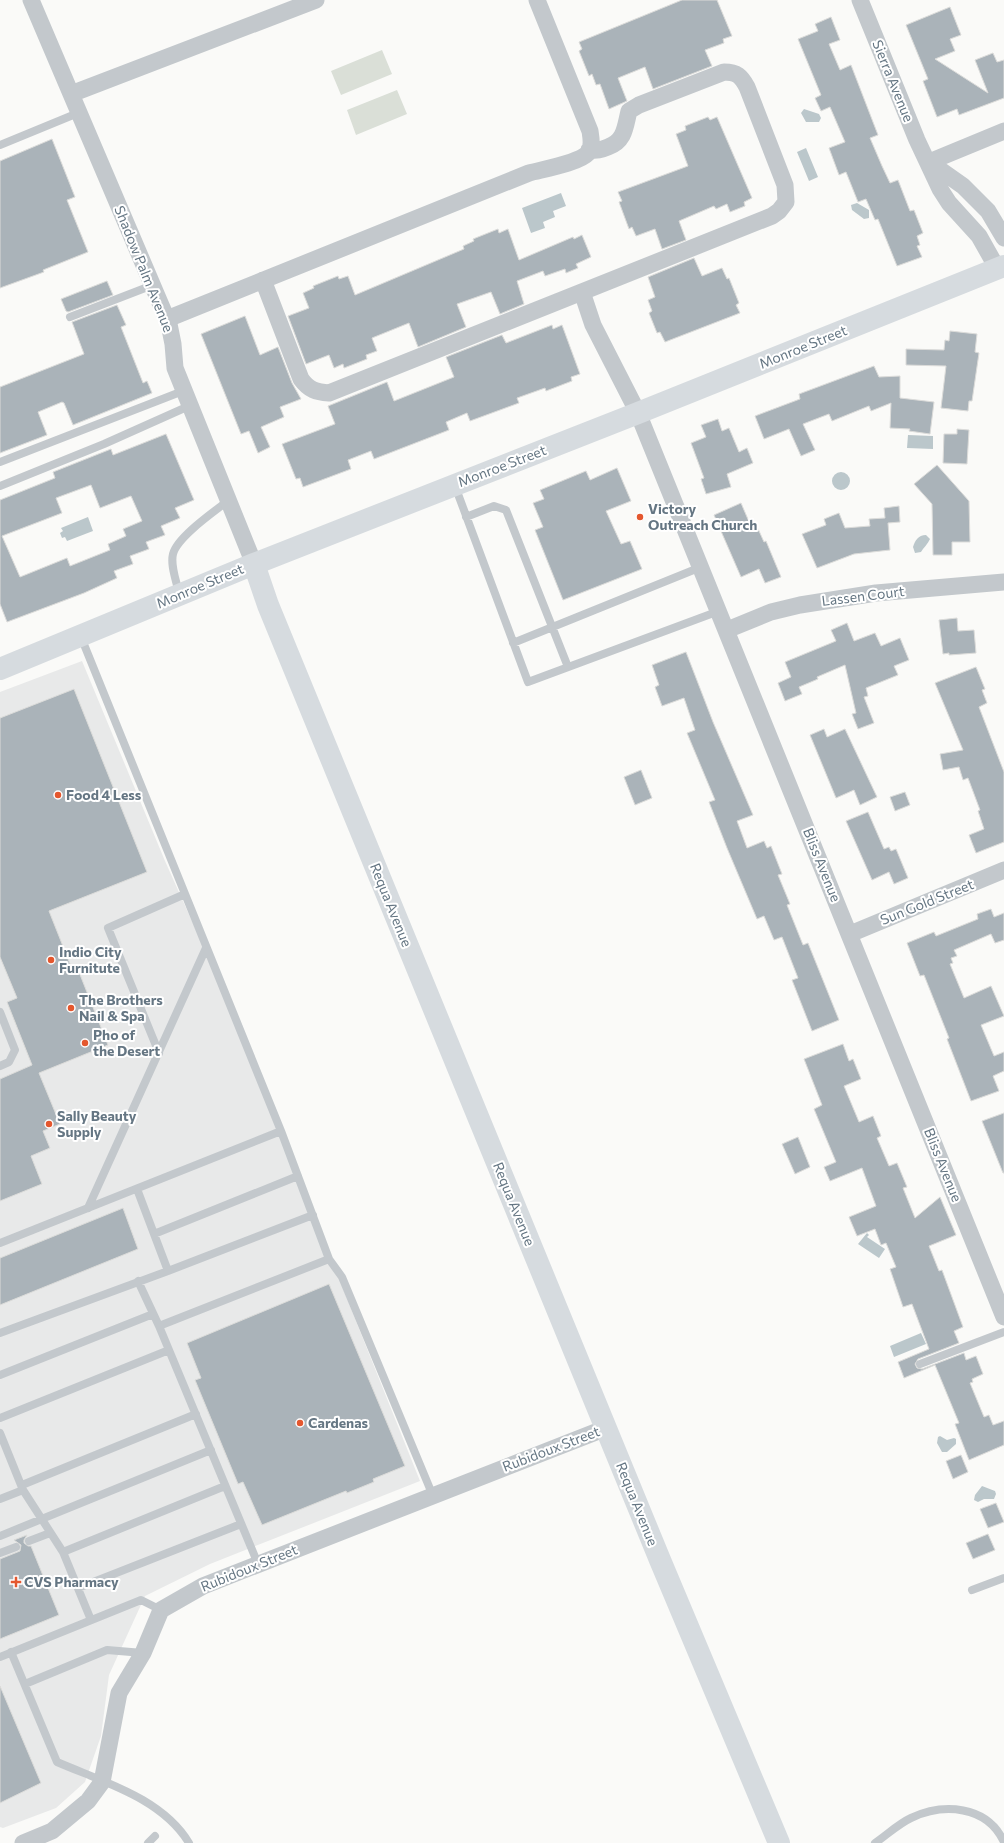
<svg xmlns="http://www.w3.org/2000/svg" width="1004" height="1843" font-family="Commissioner,sans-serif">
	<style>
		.built { fill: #e8e9e9 }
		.green { fill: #dadfd7 }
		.water { fill: #bbc7cb }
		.building { fill: #aab3b9; stroke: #dcdcda; fill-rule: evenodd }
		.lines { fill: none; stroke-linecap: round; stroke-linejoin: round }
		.lane { stroke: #c3c8cc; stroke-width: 8 }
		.street { stroke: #c3c8cc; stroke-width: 17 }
		.secondary { stroke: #d6dbdf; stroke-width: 22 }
		.poi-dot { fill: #e4572e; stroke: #fff; stroke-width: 1.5 }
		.labels { text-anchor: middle; stroke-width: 4; stroke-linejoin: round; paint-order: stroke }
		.street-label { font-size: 14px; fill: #657683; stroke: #fff }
		.poi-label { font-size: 14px; font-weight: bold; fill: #657683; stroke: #fff; text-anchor: start }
	</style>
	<rect width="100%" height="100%" fill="#fafaf8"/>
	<path class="built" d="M82,661L165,861L229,1004L420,1481L210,1564L145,1596L109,1675L101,1736L85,1782L56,1808L3,1828L0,1827V692Z"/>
	<path class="green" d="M382,50L392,74L341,95L331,71Z
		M397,90L407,114L356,135L347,110Z"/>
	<path class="water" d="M804,109L819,114L821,118L819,122H806L801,113Z
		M806,148L818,177L809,181L797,152Z
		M561,193L566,206L553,211L555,217L543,222L545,228L531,233L522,208Z
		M857,203L869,210V218L864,219L852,210L851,205Z
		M908,435L933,436V449L907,448Z
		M832 481a9 9 0 1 1 18 0a9 9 0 1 1-18 0Z
		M88,517L93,531L67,541L65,537L62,538L60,533L63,531L61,528Z
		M926,535L930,539C928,544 923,548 921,552L915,553L913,547C915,541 918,535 926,535Z
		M867,1233L869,1235L867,1237L885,1249L879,1258L858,1244Z
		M921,1333L926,1344L894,1357L890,1346Z
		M940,1436L947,1440L954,1438L956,1439V1444L947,1452H942L937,1443L938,1437Z
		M982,1486L995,1491L996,1494L994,1499H984L978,1502L974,1500L975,1495Z"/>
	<path class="building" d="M682,0H717L732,36L723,39L724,43L705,50L712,66L653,89L645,67L618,78L627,101L609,109L600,84L596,85L592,74L589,76L579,51L582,49L579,42Z
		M950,7L961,35L950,39L955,51L935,59L988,93L975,60L993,53L997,62L1004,60V98L959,115L957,109L937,117L923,81L928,79L906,25Z
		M831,17L840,40L829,44L840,70L851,65L878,135L870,138L882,166L890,183L898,180L910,211L914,210L923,233L917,236L920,245L917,246L922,257L897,266L878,219L875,220L866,199L858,202L846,172L839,175L829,148L845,142L830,107L821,111L815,98L821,95L798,39L818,31L815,24Z
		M708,117L710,120L717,117L752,198L744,202L745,206L730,212L727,204L716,209L714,206L679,221L686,240L662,249L655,229L636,236L632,227L629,229L619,202L622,201L618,192L688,166L676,134L686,130L685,126Z
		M52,139L75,197L67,200L88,252L43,270L44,272L0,288V161Z
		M498,229L499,233L508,229L519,260L573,237L574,239L582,235L591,257L576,264L578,268L566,273L565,269L545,276L543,271L517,281L524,304L500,314L491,292L457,304L466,327L418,347L409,323L372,338L377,351L366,355L367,359L344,368L343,364L334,368L329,355L306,364L288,316L309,308L303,293L314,288L313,286L338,276L339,279L348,276L355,295L464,249L463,246L474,241L473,239Z
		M694,258L702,276L722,268L727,279L729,278L739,303L736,305L740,313L665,342L660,332L657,333L649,313L652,311L648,300L655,297L648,277Z
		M107,281L113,295L68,312L66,311L61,299Z
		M117,305L126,325L121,327L143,383L147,381L152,393L73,425L64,403L62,402L38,412L47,435L0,453V387L84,354L72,322Z
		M245,316L260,355L278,347L292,383L301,399L280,407L284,417L261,427L270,447L258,453L249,431L241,434L201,334Z
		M552,325L553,329L562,325L580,374L571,377L572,381L546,391L545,388L517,398L519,403L470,421L467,413L446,422L449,430L374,459L371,451L348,460L351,469L303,487L300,478L296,479L282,444L335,424L328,406L387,382L394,401L454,377L446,357L502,335L506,343Z
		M950,331L977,334L975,352L979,353L972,401H969L968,411L941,408L946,366L906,365V349L944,350L945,340L949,341Z
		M874,366L879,377L900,376V398L934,402L930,434L909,431L910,429L890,428L891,403L871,411L869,406L832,421L829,414L803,424L815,450L801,456L789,429L764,439L755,416L800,399L799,394Z
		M718,419L722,431L729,428L739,452L747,448L753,463L727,474L731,487L706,494L701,479L704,478L691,443L706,437L701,425Z
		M957,429L969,430L967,464L943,463L944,434H957Z
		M166,434L194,500L175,508L180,518L161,526L165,535L146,542L149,549L130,556L133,564L114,571L117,578L84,593L7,622L0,604V500L55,478L53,472L111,449L113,455ZM91,485L100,508L131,496L142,521L123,529L126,536L108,544L110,550L70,566L67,558L20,577L2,536L62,513L56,498Z
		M937,465L969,501L970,542H952V555H933L932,504L914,484Z
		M617,468L631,501L606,511L621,544L630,541L642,569L563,600L535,530L543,527L533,503L544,499L540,490L586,471L590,480Z
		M741,503L750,524L755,522L764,542L766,541L781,577L765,583L759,569L741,577L714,515Z
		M899,506L900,522L888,523L890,550L854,554L817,568L802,534L826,525L824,519L839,513L845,528L870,526L869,519L885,518L884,508Z
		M957,618L958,631L974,630L976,653L949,655V653L943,654L939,620Z
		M847,623L854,641L875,633L881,646L900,638L909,660L894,666L898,675L866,688L868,696L864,697L874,723L858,729L852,714L856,713L845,665L817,677L818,679L799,687L802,694L785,701L778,683L791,677L785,662L836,641L831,630Z
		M686,652L713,722L753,815L737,821L747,848L764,841L767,848L771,846L782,874L778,875L790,904L787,905L803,945L808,943L839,1020L812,1031L792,980L798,978L782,937L774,940L764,916L757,919L727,848L709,802L715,800L687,733L695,730L684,698L662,706L655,687L659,685L652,665Z
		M976,667L985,689L982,690L987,703L979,707L1004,772V842L976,853L969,835L984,829L978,811L980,810L968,778L963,780L959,767L943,770L940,754L963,750L935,683Z
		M74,689L147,872L49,911L74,974L79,972L108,1045L39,1073L60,1124L43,1131L50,1148L31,1156L42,1184L0,1201V1079L32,1065L7,1002L17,998L0,957V718Z
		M824,729L827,737L845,729L877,797L860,805L854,790L836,798L810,735Z
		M641,770L652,798L635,805L624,777Z
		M905,792L910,805L895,811L890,797Z
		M868,812L884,849L889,847L891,851L896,849L908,878L894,884L889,872L872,880L846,821Z
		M991,909L994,917L1004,913V940L995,943L991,934L954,950L957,956L951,958L953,963L950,964L964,998L991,986L1004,1016L981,1025L994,1056L1004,1052V1071L993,1076L999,1091L971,1101L947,1039L949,1038L924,975L920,976L907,943L934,932L936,936L978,919L977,914Z
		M843,1044L849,1061L853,1059L861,1079L844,1086L859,1122L873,1116L881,1136L877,1138L889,1166L897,1163L907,1187L903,1188L915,1218L940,1197L956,1235L929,1246L939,1271L942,1270L963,1327L954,1331L959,1343L918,1359L915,1364L917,1368L922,1369L964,1353L966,1360L976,1356L983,1374L972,1379L973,1382L970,1383L984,1417L989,1415L993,1425L1004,1421V1445L969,1460L955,1424L959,1423L935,1365L904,1378L898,1362L929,1349L912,1304L903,1307L890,1269L896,1267L886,1243L881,1245L875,1229L857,1236L849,1217L876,1206L862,1168L830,1181L824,1167L836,1162L814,1109L822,1105L804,1059Z
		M1004,1113V1173H1003L982,1121Z
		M798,1137L810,1167L795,1174L782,1144Z
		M123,1208L138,1249L0,1305V1258Z
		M329,1284L405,1466L373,1479L374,1482L347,1493L346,1491L262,1525L243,1482L238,1484L195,1380L201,1378L187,1343Z
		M961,1455L968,1472L953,1479L946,1461Z
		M996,1503L1004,1522L988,1528L980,1509Z
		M988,1534L995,1550L973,1559L966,1543Z
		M27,1535L24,1540V1543L28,1546H31L59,1615L0,1639V1559L20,1551L21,1545L14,1540Z
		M0,1686L41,1783L0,1803Z"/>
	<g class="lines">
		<path class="lane" d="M0,145L78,113
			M70,317L153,285
			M0,462L183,391
			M0,486L104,444L189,406
			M455,486L528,682L719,611
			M466,517L494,506L506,510L568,667
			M179,594C177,582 170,566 173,554C177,537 215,511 229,500
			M81,637L281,1131
			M513,643L701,567
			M0,1012L15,1050L9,1062L0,1066
			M159,1053L108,928L185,894
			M88,1208L206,948
			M154,1234L298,1176
			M0,1243L281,1131L329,1259L159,1326L138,1281
			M329,1259L342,1277L433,1496
			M168,1271L313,1215
			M159,1326L258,1564
			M0,1333L168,1271L137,1189
			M920,1364L1004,1332
			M0,1375L153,1314
			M0,1418L169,1350
			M0,1433L23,1490L63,1552L91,1620
			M22,1485L196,1414
			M0,1499L23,1490
			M0,1536L211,1450
			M29,1541L50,1533
			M63,1552L225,1486
			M0,1553L16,1547
			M78,1588L241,1524
			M972,1590L1004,1578
			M11,1652L57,1762C103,1782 162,1798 189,1843
			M0,1657L141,1600L161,1610
			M25,1684L107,1650L143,1653
			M148,1843L155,1836
			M875,1843C887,1835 898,1824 911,1818C943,1803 987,1805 1004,1842"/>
		<path class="street" d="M31,0L169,324L173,344L175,368L254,564
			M860,0L917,140L940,189L949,203L979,236L997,268
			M71,94L316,0
			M929,162L963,186L988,211L1004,238
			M929,162L1004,131
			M263,280L301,379C309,390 316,392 329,393L772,216L779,211L786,202L785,185L747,87C741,76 737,72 724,72L639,105L629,111C625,127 625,141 608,147C601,150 597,151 589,150
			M582,292L593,325L638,413L1004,1317
			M167,319L529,173C544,169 579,163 588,153C593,147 591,138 590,131L537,0
			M727,630L771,612L800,605L876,593L1004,582
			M850,934L1004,870
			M23,1843L52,1831L88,1801L102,1782L119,1693L143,1653L161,1610L203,1586L606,1428"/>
		<path class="secondary" d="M254,564L268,605L660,1560L779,1843
			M0,669L254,564L638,413L1004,266"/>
	</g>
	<g class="poi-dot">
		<circle cx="640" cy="517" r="4"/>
		<circle cx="58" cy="795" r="4"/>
		<circle cx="51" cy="960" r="4"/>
		<circle cx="71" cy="1008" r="4"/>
		<circle cx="85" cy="1043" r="4"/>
		<circle cx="49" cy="1124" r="4"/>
		<circle cx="300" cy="1423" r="4"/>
		<path d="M14 1576h4v4h4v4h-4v4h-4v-4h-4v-4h4z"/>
	</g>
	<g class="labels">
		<g class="street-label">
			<text transform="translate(893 81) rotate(68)" y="5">Sierra Avenue</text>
			<text transform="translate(144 269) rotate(68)" y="5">Shadow Palm Avenue</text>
			<text transform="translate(803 347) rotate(-22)" y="5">Monroe Street</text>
			<text transform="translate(502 466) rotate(-21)" y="5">Monroe Street</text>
			<text transform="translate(200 586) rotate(-23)" y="5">Monroe Street</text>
			<text transform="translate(863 596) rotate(-7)" y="5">Lassen Court</text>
			<text transform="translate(822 865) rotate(68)" y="5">Bliss Avenue</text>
			<text transform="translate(927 902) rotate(-22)" y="5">Sun Gold Street</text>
			<text transform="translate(391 905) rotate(68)" y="5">Requa Avenue</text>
			<text transform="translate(943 1165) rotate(68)" y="5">Bliss Avenue</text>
			<text transform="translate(514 1204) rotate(68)" y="5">Requa Avenue</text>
			<text transform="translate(551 1449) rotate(-21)" y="5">Rubidoux Street</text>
			<text transform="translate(637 1504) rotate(68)" y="5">Requa Avenue</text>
			<text transform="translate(249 1568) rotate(-22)" y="5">Rubidoux Street</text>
		</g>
		<g class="poi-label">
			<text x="648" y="514">Victory<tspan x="648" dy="16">Outreach Church</tspan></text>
			<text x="66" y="800">Food 4 Less</text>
			<text x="59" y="957">Indio City<tspan x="59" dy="16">Furnitute</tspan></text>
			<text x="79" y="1005">The Brothers<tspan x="79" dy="16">Nail &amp; Spa</tspan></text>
			<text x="93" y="1040">Pho of<tspan x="93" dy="16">the Desert</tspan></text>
			<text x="57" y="1121">Sally Beauty<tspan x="57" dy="16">Supply</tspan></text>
			<text x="308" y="1428">Cardenas</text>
			<text x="24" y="1587">CVS Pharmacy</text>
		</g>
	</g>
</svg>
